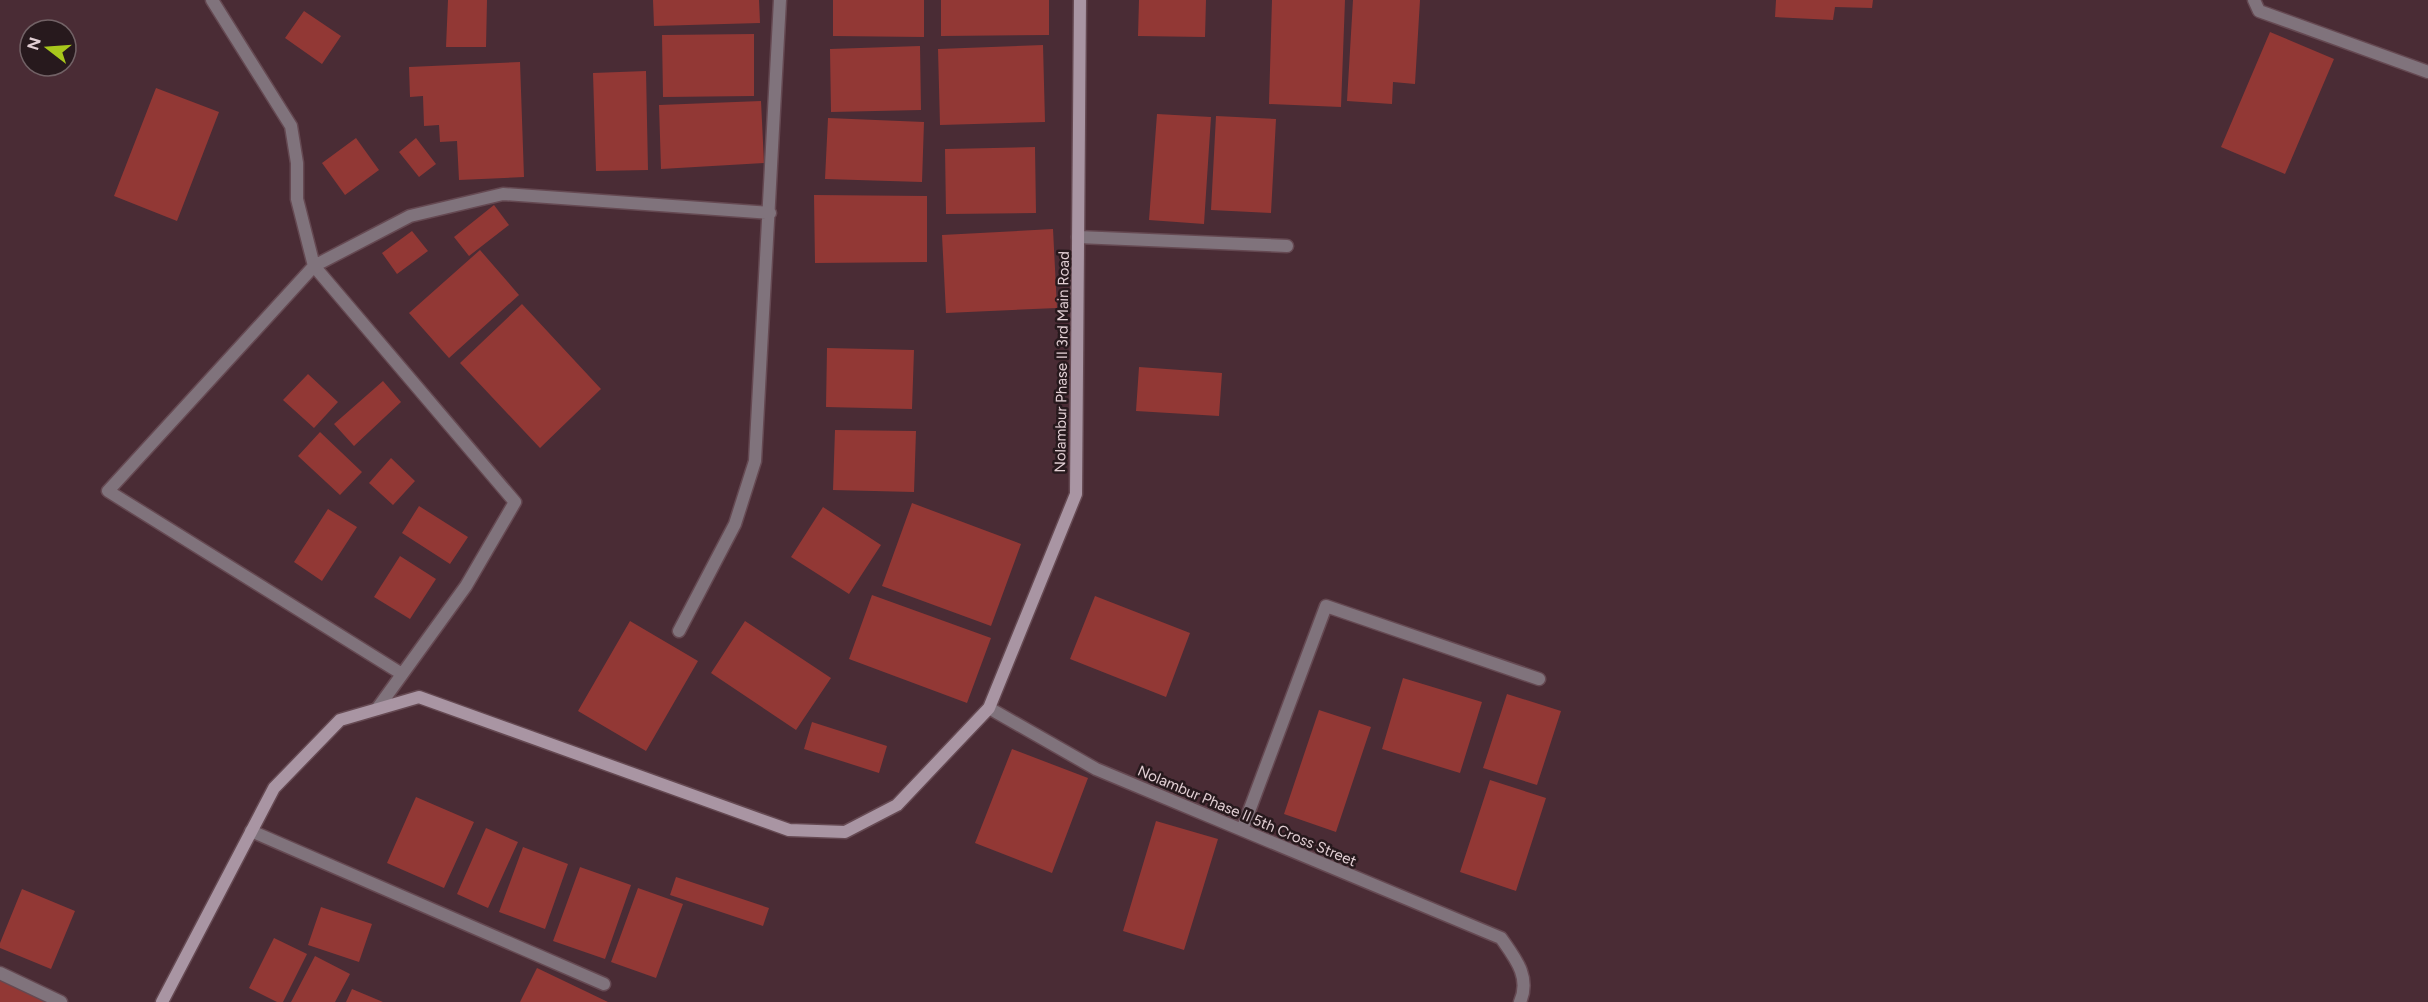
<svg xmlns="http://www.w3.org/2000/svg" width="2428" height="1002" font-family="Figtree,sans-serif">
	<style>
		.building { fill: #923835 }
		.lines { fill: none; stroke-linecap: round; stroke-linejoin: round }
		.street-casing { stroke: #654952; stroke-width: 15 }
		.secondary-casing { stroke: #654952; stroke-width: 15 }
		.street { stroke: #80737c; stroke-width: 12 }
		.secondary { stroke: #a995a3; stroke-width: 12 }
		.labels { text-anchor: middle; stroke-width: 5; stroke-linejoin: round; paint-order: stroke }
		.street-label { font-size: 15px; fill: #e2cfd4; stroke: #27191d }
	</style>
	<rect width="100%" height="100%" fill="#4a2c35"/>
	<path class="building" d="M448,0H487L486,47H446Z
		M653,0H759L760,23L654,26Z
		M833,0H924V37L833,36Z
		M941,0H1049V35L941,36Z
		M1139,0H1206L1205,37L1138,36Z
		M1272,0H1345L1341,107L1269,104Z
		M1353,0H1420L1415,84L1393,82L1392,104L1347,101Z
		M1776,0H1873L1872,8L1835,7L1833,20L1775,17Z
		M304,11L341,36L322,64L285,38Z
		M2270,32L2334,59L2285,174L2221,147Z
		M754,34V96L663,97L662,35Z
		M1043,45L1045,122L940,125L938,49Z
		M920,46L921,110L831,112L830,49Z
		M520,62L524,177L459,180L457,141L440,142L439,125L424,126L423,96L410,97L409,67Z
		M646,71L648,170L596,171L593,73Z
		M156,88L219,112L177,221L114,196Z
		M761,101L764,163L661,169L659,105Z
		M1157,114L1211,117L1204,224L1149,220Z
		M1216,116L1276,119L1271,213L1211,210Z
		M828,118L924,122L922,182L825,179Z
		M356,138L379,170L345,195L322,163Z
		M416,138L436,164L419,177L399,152Z
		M1035,147L1036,213L946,214L945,149Z
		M814,195L927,196V262L815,263Z
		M494,205L509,225L469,256L454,237Z
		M1053,229L1057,308L946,313L942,235Z
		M412,231L428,251L397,274L382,253Z
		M480,250L519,295L449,358L409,313Z
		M522,304L601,389L540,448L460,363Z
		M827,348L914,350L912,409L826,407Z
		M1139,367L1222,373L1219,416L1136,411Z
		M308,374L338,402L314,428L283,400Z
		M383,381L401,402L354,446L334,424Z
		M835,430L916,431L914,492L833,490Z
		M320,432L362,472L340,495L298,456Z
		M391,458L415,481L393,505L369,483Z
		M912,503L1021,544L991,626L882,586Z
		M419,506L468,537L450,564L402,533Z
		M823,507L881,545L849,594L791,557Z
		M328,509L357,527L322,581L294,562Z
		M400,556L436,579L410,619L374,597Z
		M872,595L991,638L967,703L849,659Z
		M1095,596L1190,633L1166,697L1070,659Z
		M630,621L698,661L646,751L578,711Z
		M745,621L831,678L796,730L711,673Z
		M1403,678L1482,702L1460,773L1382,749Z
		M1507,694L1561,711L1537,785L1483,768Z
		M1319,710L1371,727L1336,832L1284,814Z
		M812,722L887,746L879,773L804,749Z
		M1012,749L1088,778L1052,873L975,843Z
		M1490,780L1546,798L1516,891L1460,872Z
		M416,797L474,822L444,888L387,863Z
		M1156,821L1218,839L1184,950L1123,931Z
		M486,828L518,842L488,908L457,894Z
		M523,847L568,864L545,929L499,912Z
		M580,867L631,885L605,959L553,941Z
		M676,877L769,908L763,926L670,895Z
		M638,888L683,904L656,978L611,962Z
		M22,889L75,911L51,969L0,948V943Z
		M321,907L372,924L359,962L308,945Z
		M274,938L307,954L283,1002H277L249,988Z
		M315,956L350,974L335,1002H291Z
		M537,968L608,1002H520Z
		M0,977L47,997L45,1002H0Z
		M352,989L383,1002H346Z"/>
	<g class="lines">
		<defs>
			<path id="street" d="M212,0L291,126L297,163V199L314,266L515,502L466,586L377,709
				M2254,0L2259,11L2428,72
				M1078,237L1287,246
				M679,631L735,524L755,461L780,0
				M402,674L108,491L314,266L410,216L503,194L770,213
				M989,708L1096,769L1501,938C1515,958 1531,977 1520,1002
				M1242,830L1326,606L1539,679
				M251,831L604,984
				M0,973L61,1002"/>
			<path id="secondary" d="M162,1002L274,788L340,720L419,697L789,830L845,832L897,805L989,708L1076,494L1080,0"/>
		</defs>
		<use href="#street" class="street-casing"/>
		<use href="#secondary" class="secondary-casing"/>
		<use href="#street" class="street"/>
		<use href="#secondary" class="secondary"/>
	</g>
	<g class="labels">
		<g class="street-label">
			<text transform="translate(1062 362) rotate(-89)" y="5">Nolambur Phase II 3rd Main Road</text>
			<text transform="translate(1247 816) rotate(23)" y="5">Nolambur Phase II 5th Cross Street</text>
		</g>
	</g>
	<g transform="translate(48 48) rotate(287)"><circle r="28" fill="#27191d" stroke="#726266" stroke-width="1.5"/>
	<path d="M0-4.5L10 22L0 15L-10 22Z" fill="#a8c71c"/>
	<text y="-9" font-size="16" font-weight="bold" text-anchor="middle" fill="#e2cfd4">N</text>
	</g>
</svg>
